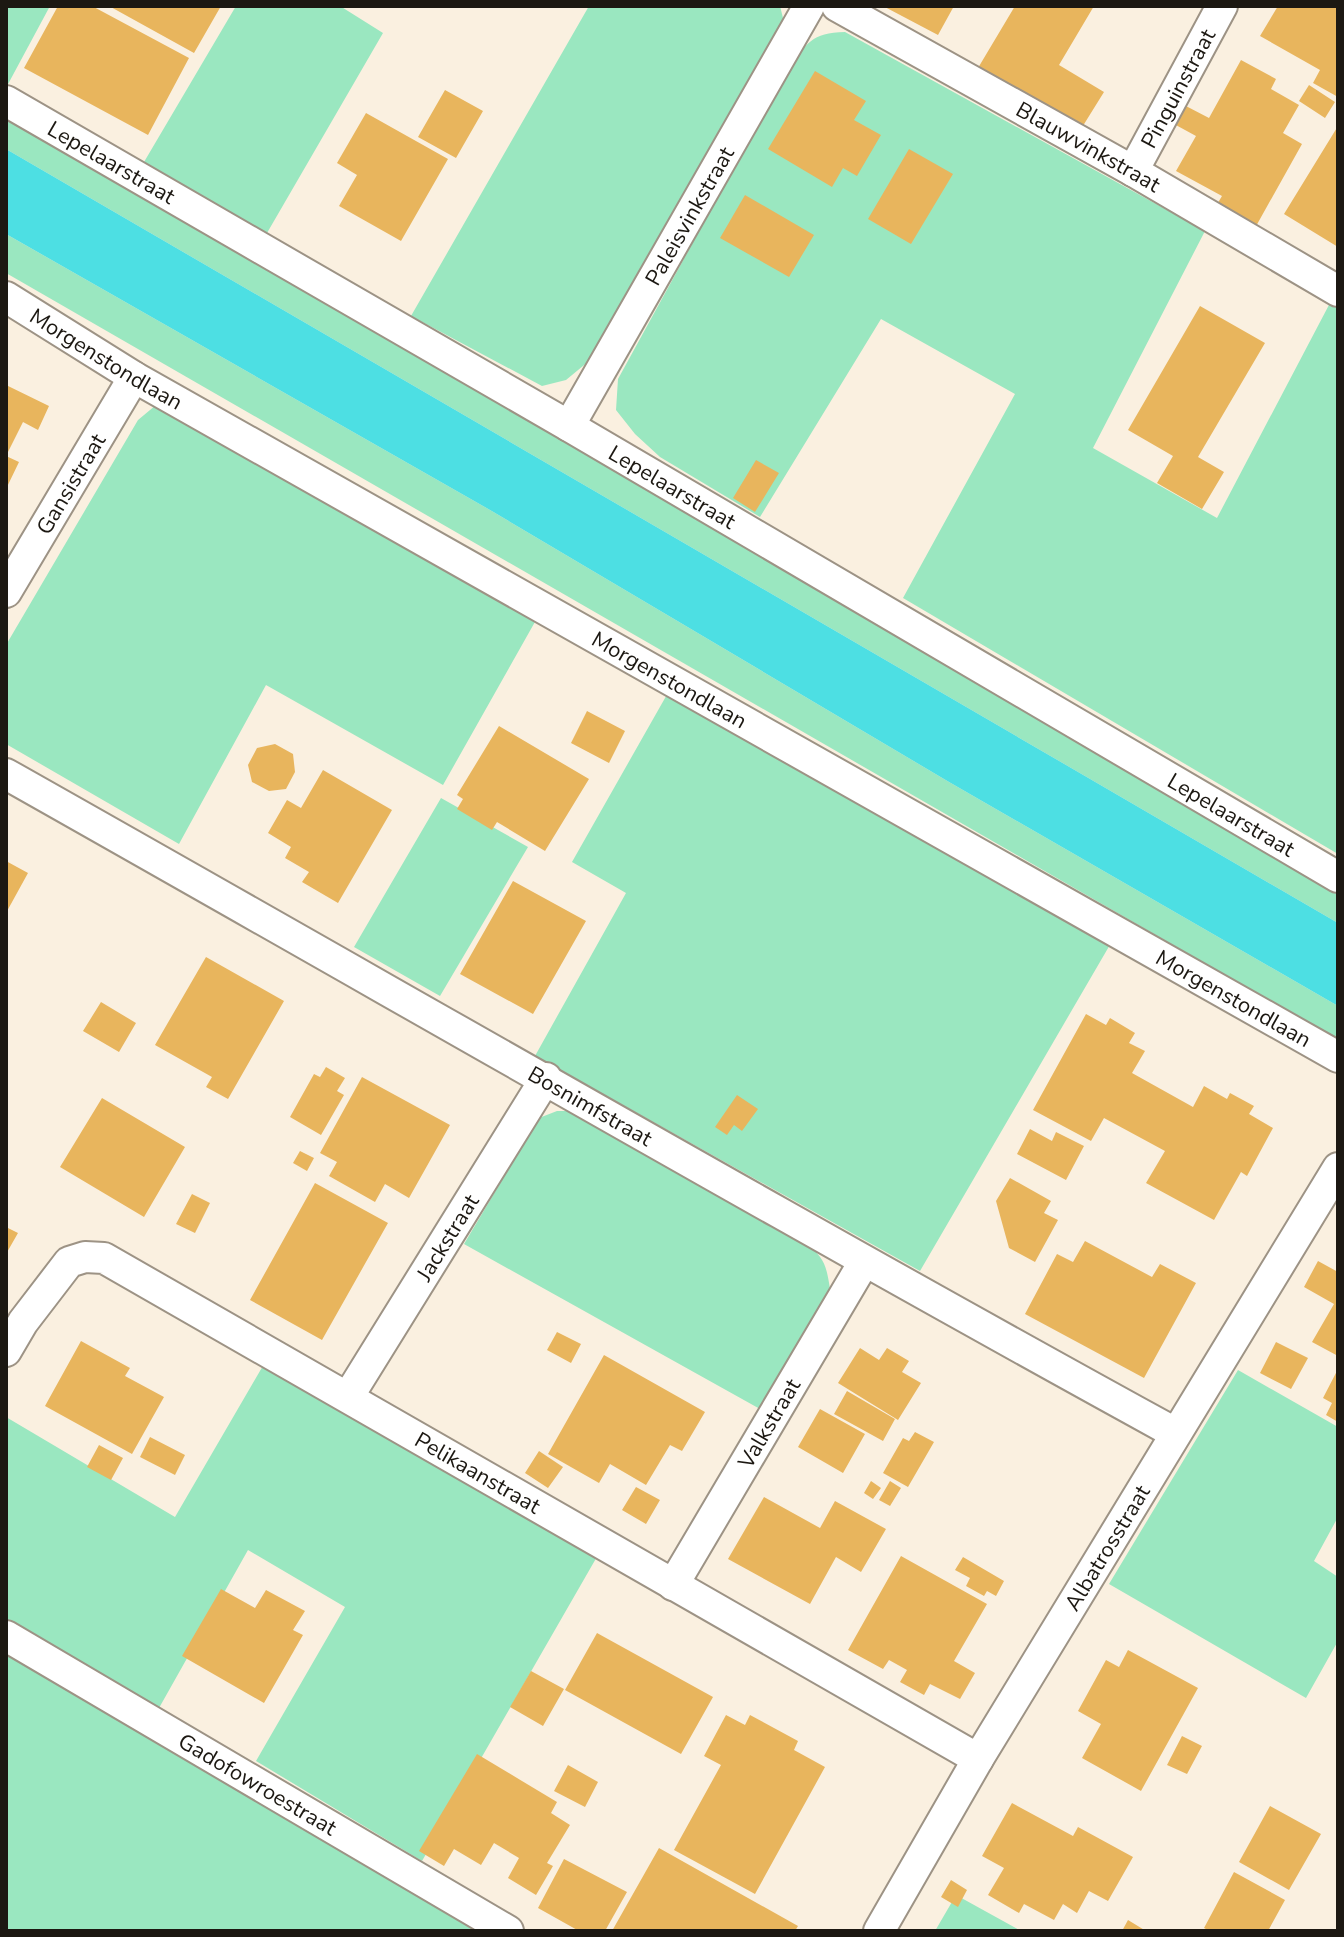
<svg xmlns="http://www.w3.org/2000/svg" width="1344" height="1937" font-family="'Nunito Sans',sans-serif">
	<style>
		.green { fill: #9ae7c0 }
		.water { fill: #4ddfe3 }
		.building { fill: #e8b55d }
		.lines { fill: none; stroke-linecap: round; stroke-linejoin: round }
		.minor-casing { stroke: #9d9385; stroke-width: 34 }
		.minor { stroke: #fff; stroke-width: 30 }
		.labels { text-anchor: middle; stroke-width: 6; stroke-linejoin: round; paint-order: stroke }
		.street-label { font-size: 22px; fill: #1c1812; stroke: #faf0e0 }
	</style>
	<rect width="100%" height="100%" fill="#faf0e0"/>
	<path class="green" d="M6,6H50L7,86L6,85Z
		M236,6H340L383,33L267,233L144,162Z
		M589,6H780L784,22L589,361L566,380L542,386L411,316Z
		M845,32L1205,231L1093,448L1217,518L1330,303L1338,308V854L903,598L1015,394L881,319L760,517L660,457L635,434L616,410L618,379L788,69C807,43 811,33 845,32Z
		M6,114L1338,891V923L6,149Z
		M6,234L490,510L949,782L1338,1006V1040L6,273Z
		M156,405L540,613L443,785L266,685L179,844L6,744V645L138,420Z
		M669,691L1111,943L920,1271L535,1056L626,893L572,862Z
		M441,798L528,847L440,996L354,947Z
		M557,1111H573L804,1241C824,1258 826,1263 830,1289L760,1409L464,1244L539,1118Z
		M264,1364L598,1555L422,1861L256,1761L345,1607L248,1550L159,1708L6,1621V1417L175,1517Z
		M1238,1370L1338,1427V1517L1314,1561L1338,1577V1641L1306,1698L1109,1584Z
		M6,1650L488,1931H6Z
		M956,1895L1021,1931H935Z"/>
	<path class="water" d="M6,149L1338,923V1006L949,782L490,510L6,234Z"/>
	<path class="building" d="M58,6H92L189,58L148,135L24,68Z
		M109,6H221L194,53Z
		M883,6H954L938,35Z
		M1015,6H1094L1059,65L1104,92L1081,129L978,68Z
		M1278,6H1338V97L1313,83L1320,70L1260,36Z
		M1241,60L1276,79L1271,89L1299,105L1283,133L1302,144L1255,228L1216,206L1222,196L1176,171L1196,136L1174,124L1184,105L1209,118Z
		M815,71L866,101L854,120L881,135L857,176L843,168L832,187L768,149Z
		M1309,85L1335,102L1325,118L1299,101Z
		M445,90L483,111L456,158L418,137Z
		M366,113L448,159L401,241L339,206L357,175L337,163Z
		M1338,126V247L1284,214Z
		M909,149L953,174L911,244L868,219Z
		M745,195L814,235L789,277L720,238Z
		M1200,306L1265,343L1198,457L1224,472L1202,509L1157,483L1173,456L1128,430Z
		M6,385L49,406L38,430L23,422L6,456L19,462L6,489Z
		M756,460L779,473L755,512L733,498Z
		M587,711L625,731L609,763L571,743Z
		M499,726L589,779L545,851L497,822L492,830L457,809L463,799L457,795Z
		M275,744L293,754L295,772L286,789L269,791L252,782L248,765L257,748Z
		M323,770L392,810L338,903L302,882L309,872L285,858L291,847L268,833L287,800L301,808Z
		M6,861L28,873L6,913Z
		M513,881L586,921L533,1014L460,974Z
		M206,957L284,1001L228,1099L206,1087L212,1077L155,1045Z
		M101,1002L136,1023L119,1052L83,1031Z
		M1086,1014L1106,1025L1110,1018L1135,1033L1129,1043L1145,1051L1132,1073L1193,1107L1204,1086L1227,1099L1230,1093L1254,1106L1249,1114L1273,1128L1247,1176L1241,1172L1214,1220L1146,1183L1165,1151L1104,1118L1091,1141L1033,1110Z
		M326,1067L345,1078L337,1091L344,1095L321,1135L290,1117L314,1074L320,1077Z
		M362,1077L450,1125L409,1198L385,1184L375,1202L329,1176L337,1162L320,1153Z
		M737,1095L758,1109L742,1131L734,1125L727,1135L715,1127Z
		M102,1098L185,1147L144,1217L60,1167Z
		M1030,1129L1052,1141L1056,1132L1084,1146L1066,1180L1017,1154Z
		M300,1151L314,1158L307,1171L293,1163Z
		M1010,1178L1051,1201L1044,1213L1058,1220L1035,1262L1009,1248L996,1201Z
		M315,1183L388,1223L322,1340L250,1300Z
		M192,1194L210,1203L195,1233L176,1224Z
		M6,1227L18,1233L6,1254Z
		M1085,1241L1152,1277L1160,1264L1196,1283L1144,1378L1025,1314L1057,1254L1073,1262Z
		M1318,1261L1338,1272V1356L1312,1342L1334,1304L1304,1287Z
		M557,1332L581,1344L571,1363L547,1350Z
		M81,1341L130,1368L125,1376L164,1397L132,1454L45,1406Z
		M1276,1342L1308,1358L1291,1389L1260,1373Z
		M860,1348L879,1360L887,1348L909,1361L902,1372L921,1383L898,1420L838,1383Z
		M604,1355L705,1412L682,1451L670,1445L646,1485L610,1464L599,1483L548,1454Z
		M1338,1369V1422L1326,1415L1332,1403L1323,1398Z
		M847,1391L895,1419L883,1441L834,1414Z
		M820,1409L865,1434L843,1473L798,1447Z
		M915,1432L934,1442L908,1487L883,1473L903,1438L909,1441Z
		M150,1437L185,1455L175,1475L140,1457Z
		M99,1445L123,1458L111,1480L87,1467Z
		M539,1451L563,1467L548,1488L525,1473Z
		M871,1481L881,1488L873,1499L864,1493Z
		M890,1481L901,1488L890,1506L879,1500Z
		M636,1487L660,1500L646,1524L622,1510Z
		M764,1497L820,1528L835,1501L886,1529L861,1572L836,1557L810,1604L728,1559Z
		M901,1556L987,1604L954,1661L975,1673L960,1699L930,1684L924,1695L900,1682L907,1670L889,1660L883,1669L848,1650Z
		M963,1557L1004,1581L996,1596L987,1591L984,1596L966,1586L970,1578L955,1570Z
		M221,1589L255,1608L266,1590L305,1611L293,1630L303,1635L264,1703L182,1656Z
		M597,1633L713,1697L681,1754L565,1690Z
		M1128,1650L1198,1688L1141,1791L1082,1758L1101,1724L1078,1711L1106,1660L1119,1667Z
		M531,1671L564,1689L543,1726L510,1707Z
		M726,1715L745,1725L750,1715L798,1741L794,1750L825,1767L755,1894L674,1850L721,1765L704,1756Z
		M1182,1736L1202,1746L1187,1774L1167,1765Z
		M477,1754L557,1802L551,1813L570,1825L547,1863L553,1866L536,1895L508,1878L519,1858L494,1843L481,1865L454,1849L444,1866L419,1851Z
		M568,1765L598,1782L585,1807L554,1791Z
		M1012,1803L1073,1836L1078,1827L1133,1857L1108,1901L1089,1891L1077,1913L1063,1904L1054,1920L1024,1904L1019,1913L988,1895L1004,1868L982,1856Z
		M1270,1806L1321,1834L1289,1890L1239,1862Z
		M659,1848L798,1926L795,1931H612Z
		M564,1859L627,1892L605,1931H579L538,1908Z
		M1234,1872L1285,1900L1268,1931H1210L1204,1928Z
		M951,1880L967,1890L958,1907L941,1897Z
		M1128,1920L1146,1931H1122Z"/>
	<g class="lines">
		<defs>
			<g id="minor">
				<path id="s1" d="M837,6L1133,171L1338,291"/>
				<path id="s2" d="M6,101L569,426L1338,877"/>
				<path id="s3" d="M1133,171L1222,6"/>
				<path id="s4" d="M6,297L134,377L1338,1057"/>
				<path id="s5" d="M569,426L809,6"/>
				<path id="s6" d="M6,592L134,377"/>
				<path id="s7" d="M6,774C396,994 783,1218 1175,1433"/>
				<path id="s8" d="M6,1351L23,1322L69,1262L85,1257L104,1258L978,1759"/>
				<path id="s9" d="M348,1397L546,1078"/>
				<path id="s10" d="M673,1585L864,1262"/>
				<path id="s11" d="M6,1636L508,1931"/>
				<path id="s12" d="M879,1931L978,1759L1338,1168"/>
			</g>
		</defs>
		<use href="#minor" class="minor-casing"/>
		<use href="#minor" class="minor"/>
	</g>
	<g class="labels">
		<g class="street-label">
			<text dy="8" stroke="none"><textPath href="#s3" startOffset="94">Pinguinstraat</textPath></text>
			<text dy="8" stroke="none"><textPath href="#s1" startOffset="288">Blauwvinkstraat</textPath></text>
			<text dy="8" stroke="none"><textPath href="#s2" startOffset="122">Lepelaarstraat</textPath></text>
			<text dy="8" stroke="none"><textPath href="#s5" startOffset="242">Paleisvinkstraat</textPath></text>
			<text dy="8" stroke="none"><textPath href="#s4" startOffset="118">Morgenstondlaan</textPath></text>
			<text dy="8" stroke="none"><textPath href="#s6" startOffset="126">Gansistraat</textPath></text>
			<text dy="8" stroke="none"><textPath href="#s2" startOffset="770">Lepelaarstraat</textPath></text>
			<text dy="8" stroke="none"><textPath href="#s4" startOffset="766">Morgenstondlaan</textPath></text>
			<text dy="8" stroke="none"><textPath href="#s2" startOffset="1418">Lepelaarstraat</textPath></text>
			<text dy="8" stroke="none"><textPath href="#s4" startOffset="1414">Morgenstondlaan</textPath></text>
			<text dy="8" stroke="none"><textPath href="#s7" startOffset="672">Bosnimfstraat</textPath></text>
			<text dy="8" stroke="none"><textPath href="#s9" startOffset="188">Jackstraat</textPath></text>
			<text dy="8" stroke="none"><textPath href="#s10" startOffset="188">Valkstraat</textPath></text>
			<text dy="8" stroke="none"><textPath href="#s8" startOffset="576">Pelikaanstraat</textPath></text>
			<text dy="8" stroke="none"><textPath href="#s12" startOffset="446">Albatrosstraat</textPath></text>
			<text dy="8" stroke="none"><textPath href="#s11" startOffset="292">Gadofowroestraat</textPath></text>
		</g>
	</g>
	<rect width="1344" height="1937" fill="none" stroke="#1c1812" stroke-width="16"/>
</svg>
